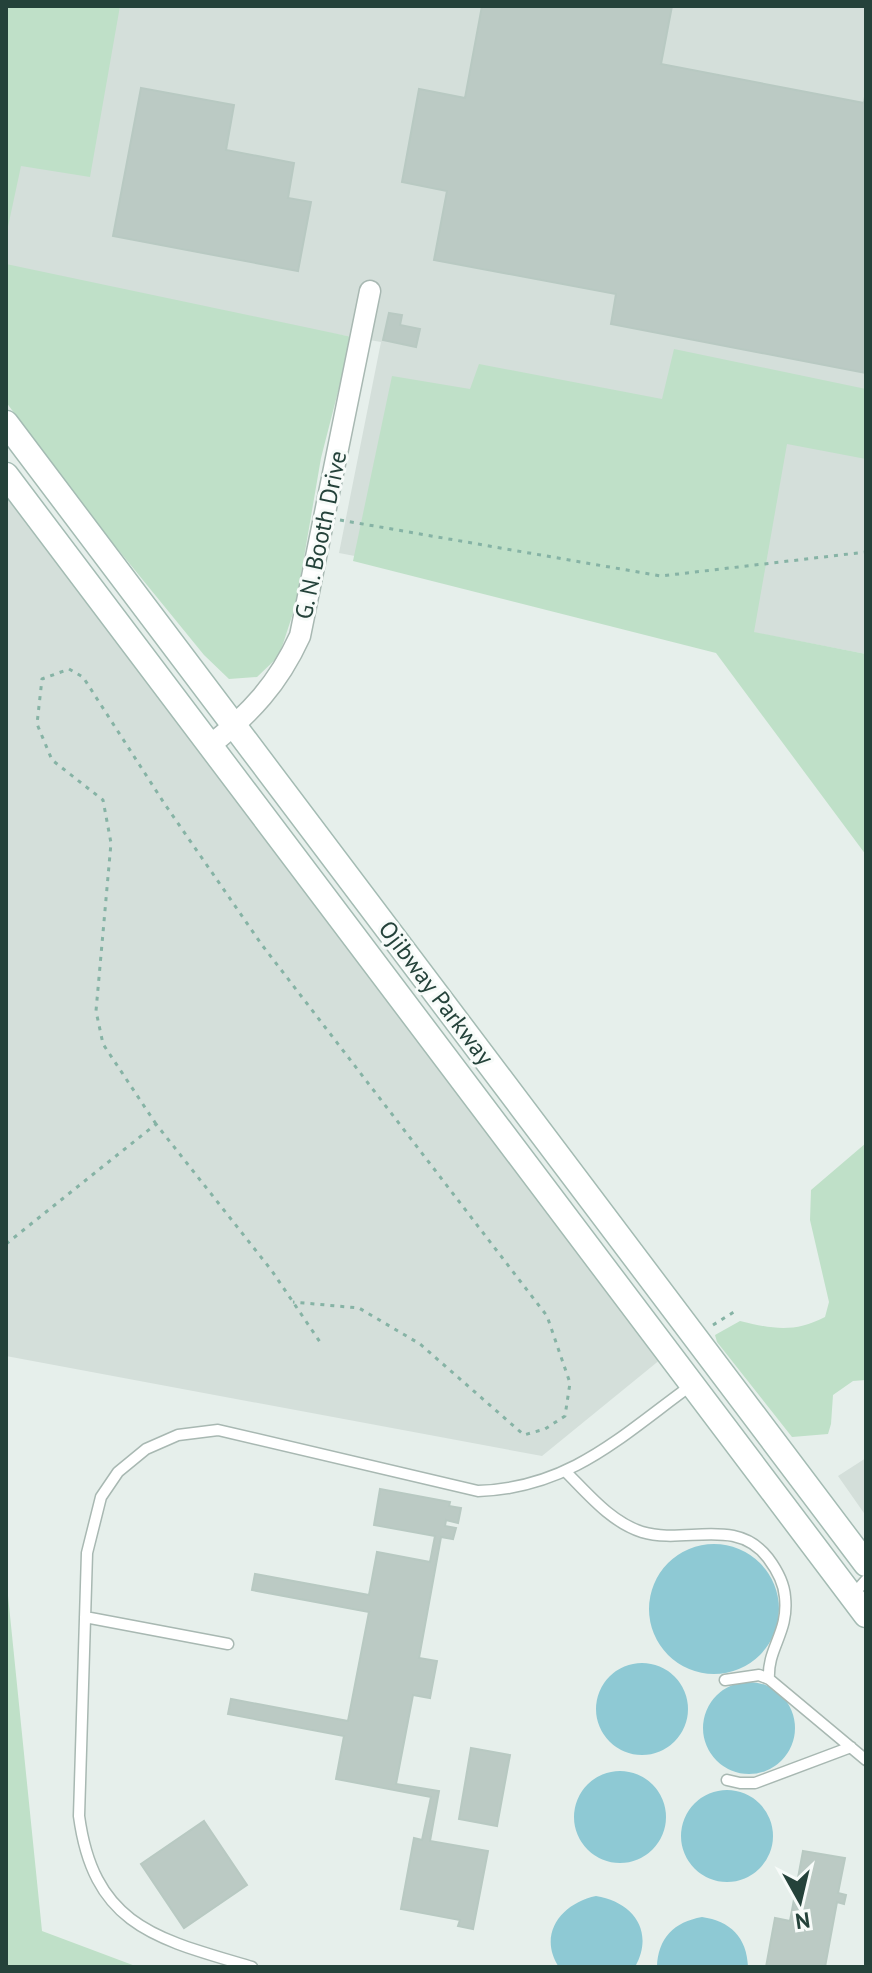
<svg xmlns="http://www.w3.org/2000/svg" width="872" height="1973" font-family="'PT Sans',sans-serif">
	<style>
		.built { fill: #d4dfda }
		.green { fill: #bfe0c8 }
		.water { fill: #8ec9d4 }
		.building { fill: #bbcac4; stroke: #b8c9c2; stroke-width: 2 }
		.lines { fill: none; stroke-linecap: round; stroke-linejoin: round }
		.service-casing { stroke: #a8b8b2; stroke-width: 13 }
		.minor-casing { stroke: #a8b8b2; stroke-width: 23 }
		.secondary-casing { stroke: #a4bbb3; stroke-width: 27 }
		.path { stroke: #86b3a5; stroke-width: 3; stroke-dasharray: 4 6; stroke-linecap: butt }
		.service { stroke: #fff; stroke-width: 10 }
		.minor { stroke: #fff; stroke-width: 20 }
		.secondary { stroke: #fff; stroke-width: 24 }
		.labels { text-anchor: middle; stroke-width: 6; stroke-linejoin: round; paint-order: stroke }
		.street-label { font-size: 24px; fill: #24423a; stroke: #f7fbf9 }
	</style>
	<rect width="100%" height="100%" fill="#e6efeb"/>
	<path class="built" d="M6,6H866V654L339,553L381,342L6,276Z
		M6,494L661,1359L542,1456L6,1356Z
		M866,1458V1516L838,1476Z"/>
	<path class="green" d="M6,6H120L90,177L21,166L6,236Z
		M6,264L352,337L321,458L296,604L279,656L257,677L229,679L204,655L85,509L6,402Z
		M674,349L866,389V459L787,444L754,632L866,654V855L716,653L353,561L392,376L470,389L479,364L662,399Z
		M866,1143V1380L853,1381L833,1395L831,1424L828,1434L792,1437L717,1342L715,1335L740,1321C773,1329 794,1333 825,1317L829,1302L810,1220L811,1190Z
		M6,1576L42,1931L138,1967H6Z"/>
	<path class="water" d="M649 1609a65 65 0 1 1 130 0a65 65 0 1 1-130 0Z
		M596 1709a46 46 0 1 1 92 0a46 46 0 1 1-92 0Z
		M703 1728a46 46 0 1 1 92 0a46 46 0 1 1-92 0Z
		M574 1817a46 46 0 1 1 92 0a46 46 0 1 1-92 0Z
		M681 1836a46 46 0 1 1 92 0a46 46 0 1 1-92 0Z
		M596,1896C633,1902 655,1931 635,1967H559C537,1934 562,1903 596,1896Z
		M702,1917C730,1921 747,1937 748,1967H657C658,1938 674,1922 702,1917Z"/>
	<path class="building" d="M482,6H672L661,64L864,103L866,91V373L611,324L616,294L434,260L447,191L402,182L419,89L465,98Z
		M141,88L234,105L226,150L294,163L288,198L311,202L298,271L113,236Z
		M389,313L402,315L400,325L420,329L416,347L383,340Z
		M380,1489L450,1502L449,1506L461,1508L458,1523L446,1520L445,1526L456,1528L453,1539L441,1537L419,1658L437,1661L430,1698L413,1695L396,1784L439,1791L430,1841L488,1851L473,1929L458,1926L460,1920L401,1909L414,1838L422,1840L431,1797L336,1779L344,1736L228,1714L231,1699L348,1721L369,1612L252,1590L255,1574L369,1595L377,1552L430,1562L435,1536L374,1525Z
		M471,1748L510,1755L497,1826L459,1819Z
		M204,1821L247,1885L184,1928L141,1864Z
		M803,1851L845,1858L838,1893L846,1895L844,1904L837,1902L825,1967H766L775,1918L790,1921Z"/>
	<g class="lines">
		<defs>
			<path id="service" d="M566,1472C589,1495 611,1522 642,1532C685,1545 736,1516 768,1558C777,1570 784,1582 785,1597C789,1633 767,1648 769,1679
				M852,1596L866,1580
				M85,1617L228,1644
				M725,1680L759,1675L769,1679L866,1760
				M727,1780L740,1783H755L851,1747
				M252,1967C158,1939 94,1927 79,1816L87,1553L101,1497L118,1472L146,1449L178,1435L218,1430L478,1491C571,1488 622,1435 693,1384"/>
			<path id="minor" d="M209,746C251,713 278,684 300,636L370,291"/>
			<path id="secondary" d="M6,423L866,1564
				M6,475L866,1615"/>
		</defs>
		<use href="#service" class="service-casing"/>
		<use href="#minor" class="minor-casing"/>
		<use href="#secondary" class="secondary-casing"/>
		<path class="path" d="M340,520L661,576L866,552
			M156,1124L103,1044L96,1011L111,843L103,800L52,760L37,724L42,679L69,669L83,677L164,803L262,945L547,1316L570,1383L565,1416L545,1429L524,1435L420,1344L359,1308L293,1302
			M6,1244L156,1124L272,1271L320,1342
			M713,1325L737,1310"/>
		<use href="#service" class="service"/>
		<use href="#minor" class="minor"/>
		<use href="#secondary" class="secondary"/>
	</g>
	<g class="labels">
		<g class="street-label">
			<text transform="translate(321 535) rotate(-78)" y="8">G. N. Booth Drive</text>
			<text transform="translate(436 993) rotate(53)" y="8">Ojibway Parkway</text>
		</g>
	</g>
	<rect width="872" height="1973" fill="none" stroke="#24423a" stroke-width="16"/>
	<g transform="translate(800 1901) rotate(172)" stroke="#f7fbf9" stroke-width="6" paint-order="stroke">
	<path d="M0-6L14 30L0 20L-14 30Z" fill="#24423a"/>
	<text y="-12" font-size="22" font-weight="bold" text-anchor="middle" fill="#24423a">N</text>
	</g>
</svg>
